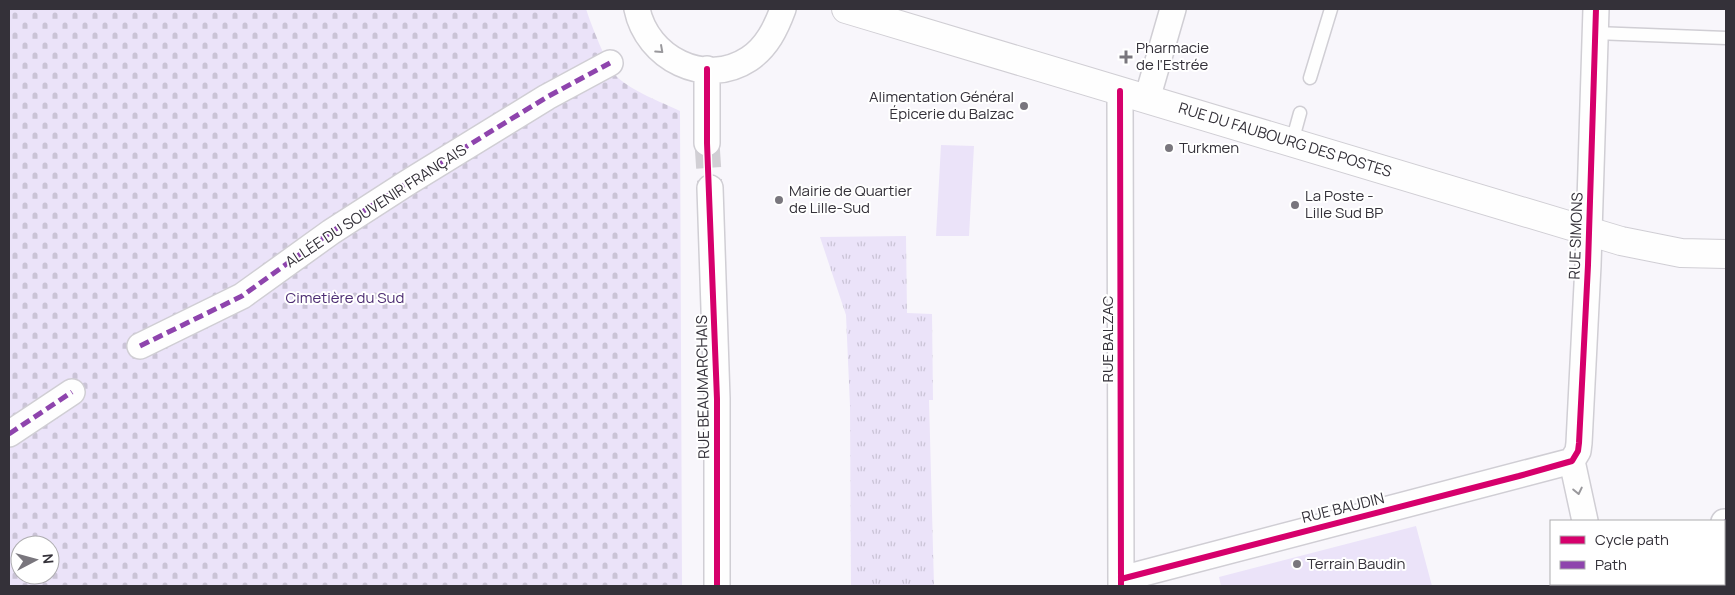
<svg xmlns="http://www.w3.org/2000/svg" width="1735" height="595" font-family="Manrope,sans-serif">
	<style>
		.grass { fill: url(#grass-tufts) }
		.cemetery { fill: url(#cemetery-stones); fill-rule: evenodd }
		.garden { fill: #ebe3f9 }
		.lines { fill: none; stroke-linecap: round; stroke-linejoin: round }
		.street-tunnel { stroke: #d1cfd4; stroke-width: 25; stroke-dasharray: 25 12; stroke-linecap: butt }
		.lane-casing { stroke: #d0ced4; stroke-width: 15 }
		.street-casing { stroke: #d0ced4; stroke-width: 28 }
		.secondary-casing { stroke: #d0ced4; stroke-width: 30 }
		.lane { stroke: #fefefe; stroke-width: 12 }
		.street { stroke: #fefefe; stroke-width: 25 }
		.secondary { stroke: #fefefe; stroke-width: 28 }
		.quiet { stroke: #8e44ad; stroke-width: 5; stroke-dasharray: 10 5; stroke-linecap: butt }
		.cycleway-casing { stroke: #fff; stroke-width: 9 }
		.cycleway { stroke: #d6006c; stroke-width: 6 }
		.oneway { stroke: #99989c }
		.poi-dot { fill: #79767d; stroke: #fff; stroke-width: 2 }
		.labels { text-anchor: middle; stroke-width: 4; stroke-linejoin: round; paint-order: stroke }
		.poi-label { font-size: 15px; fill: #343139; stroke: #fff; text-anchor: start }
		.street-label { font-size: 15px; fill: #343139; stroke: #fff }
		.park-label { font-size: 15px; fill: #4d2d73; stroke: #fff }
	</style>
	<defs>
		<pattern id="grass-tufts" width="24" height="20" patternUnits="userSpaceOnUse" patternTransform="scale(1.25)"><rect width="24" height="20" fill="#ebe3f9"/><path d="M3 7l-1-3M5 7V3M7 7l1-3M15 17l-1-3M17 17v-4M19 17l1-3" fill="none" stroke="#cac3d6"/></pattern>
		<pattern id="cemetery-stones" width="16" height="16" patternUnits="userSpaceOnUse" patternTransform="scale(1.25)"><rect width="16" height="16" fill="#ebe3f9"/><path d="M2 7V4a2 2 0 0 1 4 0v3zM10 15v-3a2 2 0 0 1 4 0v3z" fill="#cac3d6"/></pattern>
	</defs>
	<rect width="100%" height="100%" fill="#f8f6fb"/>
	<path class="grass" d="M906,236L907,313L932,314L933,400H929L934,586H851L850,406L846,315L820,237Z"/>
	<path class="cemetery" d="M9,9H586C591,24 607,66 617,77C632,91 661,102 680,111L682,586H9ZM20,545H50V575H20Z"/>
	<path class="garden" d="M941,145L974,146L969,236H936Z
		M1416,526L1432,586H1221L1219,577Z"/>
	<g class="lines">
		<path class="street-tunnel" d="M707,143L710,188"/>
		<defs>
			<path id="lane" d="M1595,33L1726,38
				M1310,78L1331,9
				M1292,142L1300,113"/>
			<path id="street" d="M637,9C647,58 705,88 749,59C767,47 776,28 783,9
				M707,69V143
				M1120,91L1121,586
				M1147,99L1173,9
				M710,188L717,399V586
				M140,346L242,296L331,232L407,183L547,97L610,63
				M9,434L72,392
				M1572,461L1578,451L1579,443L1588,265L1596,9
				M1572,461L1585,521
				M1724,522H1726
				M1121,579L1572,461
				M1598,584L1599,586
				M1620,586L1623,584"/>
			<path id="secondary" d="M846,9L1621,241L1681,253L1726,254"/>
		</defs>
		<use href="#lane" class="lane-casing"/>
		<use href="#street" class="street-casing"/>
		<use href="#secondary" class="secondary-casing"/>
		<use href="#lane" class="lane"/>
		<use href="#street" class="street"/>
		<use href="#secondary" class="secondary"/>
		<path class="quiet" d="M140,346L242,296L331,232L407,183L547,97L610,63
			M9,434L72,392
			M1724,522H1726
			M1620,586L1623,584"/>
		<defs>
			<path id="cycleway" d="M707,69V143L717,399V586
				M1120,91L1121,586
				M1121,579L1519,476L1572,461L1578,451L1579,443L1588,265L1596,9"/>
		</defs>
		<use href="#cycleway" class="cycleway-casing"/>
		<use href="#cycleway" class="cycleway"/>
	</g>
	<defs><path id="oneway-chevron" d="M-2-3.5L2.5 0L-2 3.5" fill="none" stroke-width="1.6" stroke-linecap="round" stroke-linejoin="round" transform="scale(1.25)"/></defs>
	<g class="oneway">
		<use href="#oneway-chevron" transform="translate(660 50) rotate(42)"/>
		<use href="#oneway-chevron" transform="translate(1578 491) rotate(78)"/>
	</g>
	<g class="poi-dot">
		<path d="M1123.5 49.5h5v5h5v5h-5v5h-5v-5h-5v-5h5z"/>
		<circle cx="1024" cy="106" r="5"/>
		<circle cx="1169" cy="148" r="5"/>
		<circle cx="779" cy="200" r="5"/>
		<circle cx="1295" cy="205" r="5"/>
		<circle cx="1297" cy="564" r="5"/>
	</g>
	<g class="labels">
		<g class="poi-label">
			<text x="1136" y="53">Pharmacie<tspan x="1136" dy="17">de l'Estrée</tspan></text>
			<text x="1014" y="102" text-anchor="end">Alimentation Général<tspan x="1014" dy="17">Épicerie du Balzac</tspan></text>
			<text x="1179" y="153">Turkmen</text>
			<text x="789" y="196">Mairie de Quartier<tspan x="789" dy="17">de Lille-Sud</tspan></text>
			<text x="1305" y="201">La Poste -<tspan x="1305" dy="17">Lille Sud BP</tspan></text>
			<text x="1307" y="569">Terrain Baudin</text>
		</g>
		<g class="street-label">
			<text transform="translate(1285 140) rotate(17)" y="5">RUE DU FAUBOURG DES POSTES</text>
			<text transform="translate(376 206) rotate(-33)" y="5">ALLÉE DU SOUVENIR FRANÇAIS</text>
			<text transform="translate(1576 236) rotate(-88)" y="5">RUE SIMONS</text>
			<text transform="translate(1108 339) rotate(-90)" y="5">RUE BALZAC</text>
			<text transform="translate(703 387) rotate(-91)" y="5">RUE BEAUMARCHAIS</text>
			<text transform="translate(1343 508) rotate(-14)" y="5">RUE BAUDIN</text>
		</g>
		<g class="park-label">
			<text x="345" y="303">Cimetière du Sud</text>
		</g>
	</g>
	<rect width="1735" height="595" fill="none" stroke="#343139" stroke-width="20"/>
	<rect x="1550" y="520" width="175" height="65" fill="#ffffff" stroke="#aeadb0"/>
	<rect x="1560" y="536" width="25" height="8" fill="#d6006c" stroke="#aeadb0"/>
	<text x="1595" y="545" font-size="15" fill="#343139">Cycle path</text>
	<rect x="1560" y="561" width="25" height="8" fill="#8e44ad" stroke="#aeadb0"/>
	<text x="1595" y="570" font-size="15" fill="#343139">Path</text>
	<g transform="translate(35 560) rotate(84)"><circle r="24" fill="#ffffff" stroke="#aeadb0"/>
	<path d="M0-4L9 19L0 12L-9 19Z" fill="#79767d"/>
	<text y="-8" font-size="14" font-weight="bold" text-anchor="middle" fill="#343139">N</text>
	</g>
</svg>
